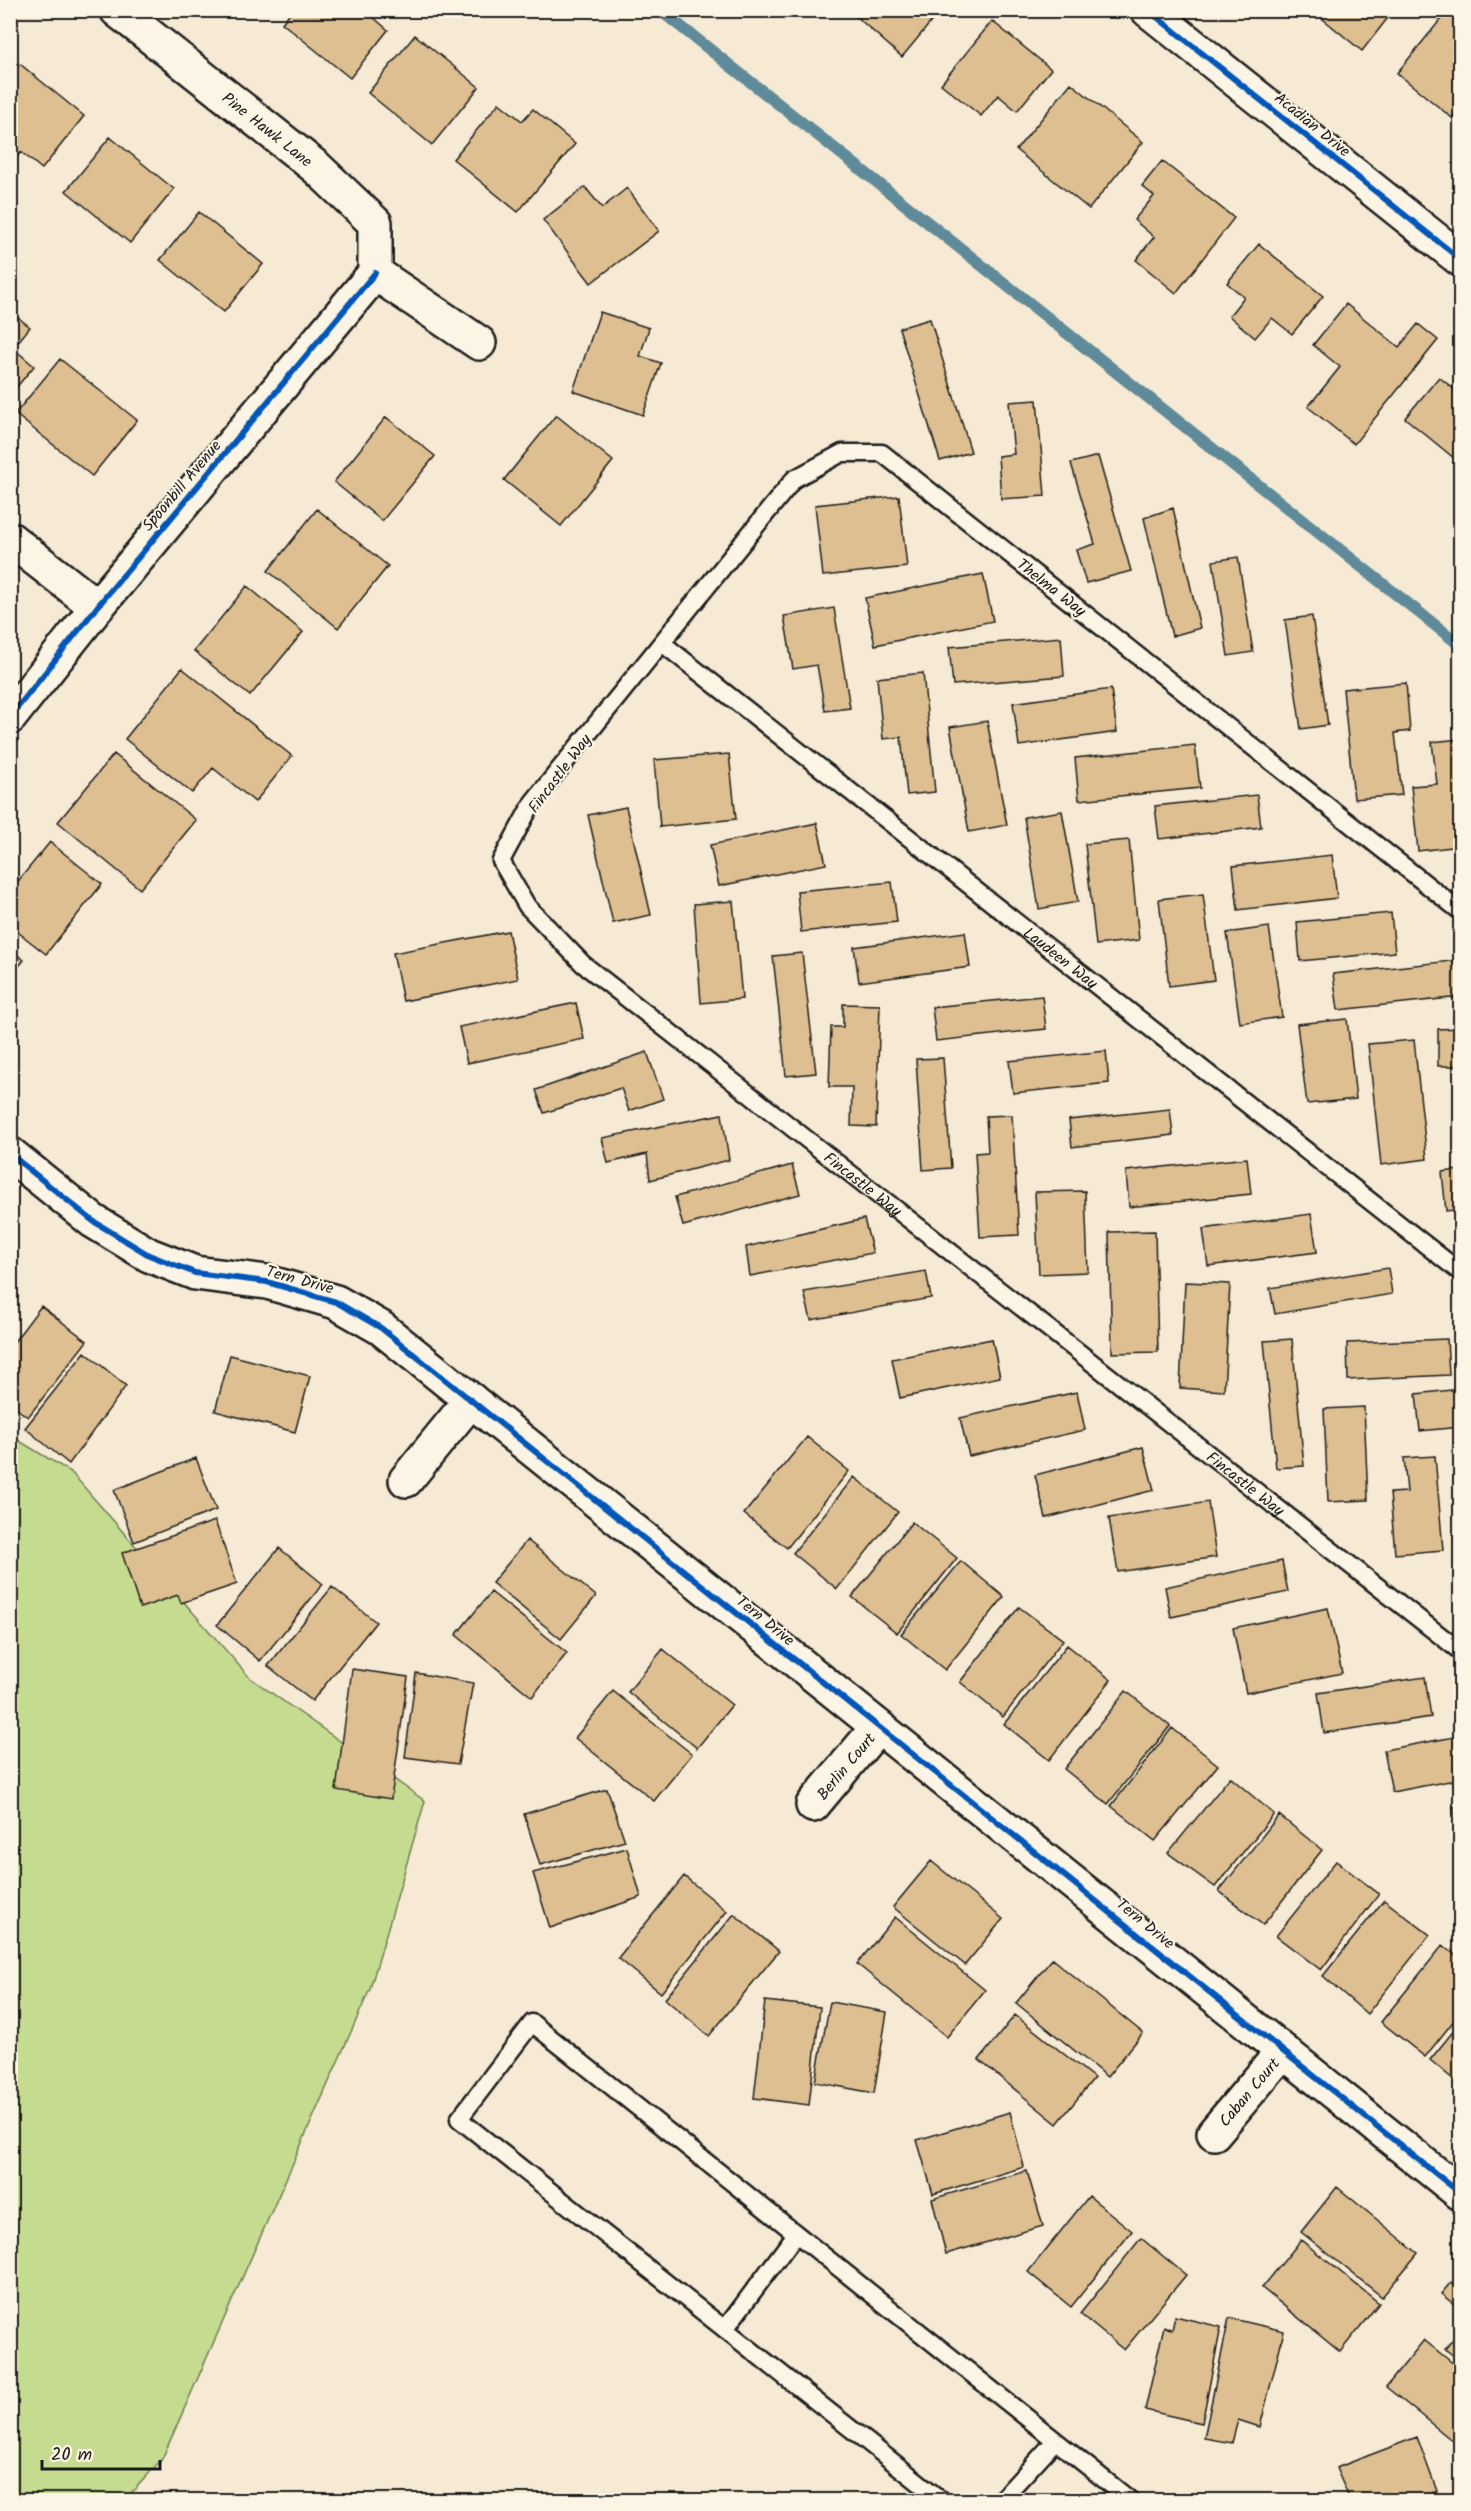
<svg xmlns="http://www.w3.org/2000/svg" width="1471" height="2511" font-family="Kalam,sans-serif">
	<style>
		.green { fill: #c5db90; stroke: #707c56; stroke-width: 1.5 }
		.lines { fill: none; stroke-linecap: round; stroke-linejoin: round }
		.stream { stroke: #5f8a99; stroke-width: 12 }
		.building { fill: #ddbf91; stroke: #1c1c1c; stroke-width: 1.5 }
		.lane-casing { stroke: #1c1c1c; stroke-width: 21 }
		.street-casing { stroke: #1c1c1c; stroke-width: 38 }
		.lane { stroke: #fcf5e5; stroke-width: 16 }
		.street { stroke: #fcf5e5; stroke-width: 33 }
		.cycleway-casing { stroke: #fcf5e5; stroke-width: 10 }
		.cycleway { stroke: #0057b8; stroke-width: 6 }
		.labels { text-anchor: middle; stroke-width: 4.5; stroke-linejoin: round; paint-order: stroke }
		.street-label { font-size: 16px; fill: #1c1c1c; stroke: #fcf5e5 }
	</style>
	<rect width="100%" height="100%" fill="#f6ead4"/>
	<filter id="ink" filterUnits="userSpaceOnUse"><feTurbulence type="fractalNoise" baseFrequency=".0167" numOctaves="2"/><feDisplacementMap in="SourceGraphic" scale="12" xChannelSelector="R" yChannelSelector="G"/><feConvolveMatrix kernelMatrix="1 2 1 2 8 2 1 2 1" color-interpolation-filters="sRGB"/></filter>
	<g filter="url(#ink)">
		<path class="green" d="M11,1436L71,1472L249,1677L425,1801L370,1989L162,2459L125,2500H11Z"/>
		<g class="lines">
			<path class="stream" d="M660,10L1460,645"/>
		</g>
		<path class="building" d="M292,10H365L388,30L350,78L282,23Z
			M849,10H941L902,57Z
			M1312,10H1394L1362,51Z
			M1446,13L1460,25V107L1452,118L1397,73Z
			M992,21L1051,69L1017,111L998,95L981,116L941,84Z
			M415,35L479,87L432,145L368,93Z
			M20,64L84,116L42,169L21,152L10,165V75Z
			M1071,83L1143,142L1089,209L1016,150Z
			M499,103L522,121L533,109L575,144L518,212L453,159Z
			M110,137L174,189L130,243L66,191Z
			M1162,161L1234,218L1176,293L1136,260L1154,237L1134,220L1154,196L1142,186Z
			M585,187L602,208L627,188L659,231L591,283L543,220Z
			M199,212L263,264L224,312L160,260Z
			M1259,244L1323,296L1292,334L1272,318L1255,338L1229,316L1244,297L1227,283Z
			M1346,304L1399,347L1418,324L1438,340L1354,444L1308,407L1340,367L1313,345Z
			M10,311L30,327L13,348L34,366L10,395Z
			M600,312L649,328L640,356L661,363L643,415L573,391Z
			M930,319L971,452L940,461L899,328Z
			M60,359L137,420L92,476L15,414Z
			M1439,377L1460,394V463L1405,418Z
			M1037,400L1045,496L1001,499L998,456L1014,454L1009,402Z
			M556,415L613,461L561,526L504,480Z
			M386,417L435,456L382,521L334,482Z
			M1098,456L1131,571L1086,583L1076,550L1095,544L1071,463Z
			M899,496L907,567L823,576L815,505Z
			M1173,508L1200,628L1172,636L1144,518Z
			M317,509L388,566L338,628L268,571Z
			M1238,557L1253,652L1228,656L1213,561Z
			M983,574L993,621L875,645L865,598Z
			M247,586L303,632L250,696L194,651Z
			M834,608L850,708L825,711L817,665L793,669L784,616Z
			M1312,616L1328,725L1301,729L1285,620Z
			M1061,637L1064,676L953,685L949,647Z
			M182,668L292,756L255,802L213,768L192,793L125,739Z
			M923,673L935,792L907,795L901,737L883,739L877,678Z
			M1406,683L1410,731L1395,733L1402,795L1354,799L1343,689Z
			M1111,689L1117,732L1019,746L1013,703Z
			M987,721L1007,825L969,832L950,727Z
			M1460,739V846L1418,851L1411,786L1437,784L1432,742Z
			M1195,745L1200,788L1079,800L1075,758Z
			M114,754L196,820L140,889L58,822Z
			M729,754L736,819L660,827L654,760Z
			M1257,795L1261,827L1159,839L1155,806Z
			M626,807L651,915L613,923L588,815Z
			M1062,811L1078,902L1039,909L1024,817Z
			M817,823L826,864L719,886L710,845Z
			M1129,840L1139,940L1096,945L1085,844Z
			M50,842L102,884L46,954L10,926V891Z
			M1332,855L1337,898L1238,910L1233,866Z
			M892,882L897,922L801,932L797,891Z
			M1203,894L1214,980L1169,986L1159,899Z
			M733,901L742,999L701,1003L694,904Z
			M1391,913L1395,952L1300,961L1297,922Z
			M1269,927L1282,1017L1240,1023L1227,933Z
			M508,931L518,979L403,1001L393,953Z
			M965,932L970,967L859,982L854,947Z
			M10,949L24,960L10,977Z
			M802,953L816,1073L786,1076L773,956Z
			M1460,960V997L1338,1010L1333,974Z
			M1042,996L1046,1029L936,1041L932,1007Z
			M576,1003L584,1039L467,1063L459,1027Z
			M843,1004L880,1005L876,1127L851,1126L852,1087H829L831,1027H843Z
			M1347,1019L1356,1099L1307,1104L1297,1024Z
			M1460,1028V1066H1438V1029Z
			M1414,1040L1427,1159L1381,1165L1368,1044Z
			M1106,1051L1109,1083L1013,1093L1009,1061Z
			M647,1052L663,1099L629,1111L621,1088L544,1113L536,1090Z
			M943,1058L951,1168L923,1170L916,1059Z
			M1170,1109L1173,1135L1072,1147L1069,1120Z
			M722,1114L729,1160L650,1180L647,1154L608,1163L602,1138Z
			M1012,1115L1019,1235L980,1237L975,1153L988,1152L986,1116Z
			M1247,1158L1251,1194L1129,1207L1126,1171Z
			M792,1165L800,1194L683,1226L675,1197Z
			M1460,1170V1209L1446,1211L1442,1172Z
			M1085,1191L1088,1272L1039,1274L1035,1192Z
			M1311,1214L1317,1252L1208,1266L1203,1229Z
			M864,1219L873,1253L750,1276L746,1247Z
			M1155,1231L1158,1352L1112,1353L1109,1232Z
			M1388,1268L1392,1294L1275,1314L1270,1288Z
			M926,1271L931,1298L811,1320L804,1292Z
			M1185,1282L1230,1284L1224,1391L1180,1388Z
			M41,1306L87,1341L28,1417L10,1404V1347Z
			M992,1339L1000,1377L900,1398L892,1359Z
			M1292,1339L1304,1466L1276,1468L1264,1341Z
			M1447,1339L1449,1375L1348,1380L1347,1343Z
			M85,1352L126,1386L69,1464L25,1428Z
			M230,1355L310,1376L295,1432L215,1411Z
			M1460,1389V1427L1420,1431L1416,1394Z
			M1077,1392L1085,1430L969,1456L960,1418Z
			M1364,1407L1368,1500L1328,1502L1324,1409Z
			M807,1437L849,1471L787,1548L744,1514Z
			M1143,1447L1154,1490L1046,1518L1035,1475Z
			M1435,1456L1443,1550L1395,1554L1390,1493L1407,1492L1404,1458Z
			M196,1458L216,1510L134,1542L114,1490Z
			M854,1477L898,1512L837,1589L793,1553Z
			M1208,1502L1216,1557L1118,1572L1109,1518Z
			M215,1521L237,1584L181,1603L178,1595L140,1608L122,1553Z
			M912,1522L957,1558L897,1633L852,1597Z
			M527,1540L596,1596L561,1639L492,1583Z
			M279,1548L323,1584L260,1661L217,1625Z
			M961,1561L1004,1597L945,1670L901,1634Z
			M1282,1561L1288,1592L1171,1617L1165,1587Z
			M332,1587L376,1622L312,1701L268,1666Z
			M491,1592L567,1653L532,1697L456,1635Z
			M1019,1607L1063,1640L1003,1717L960,1682Z
			M1328,1608L1342,1673L1246,1693L1233,1628Z
			M1067,1645L1111,1680L1049,1760L1004,1724Z
			M663,1649L732,1705L697,1748L628,1692Z
			M352,1669L408,1677L391,1799L336,1790Z
			M416,1673L473,1683L458,1764L405,1757Z
			M1425,1677L1431,1717L1324,1733L1318,1693Z
			M613,1691L692,1754L654,1801L575,1738Z
			M1126,1691L1170,1726L1108,1804L1064,1769Z
			M1172,1728L1218,1765L1155,1841L1111,1806Z
			M1460,1736V1779L1392,1792L1384,1750Z
			M1230,1777L1274,1814L1215,1887L1168,1853Z
			M607,1789L625,1841L540,1865L524,1814Z
			M1460,1806V1842L1453,1807Z
			M1279,1815L1322,1850L1263,1925L1219,1891Z
			M627,1848L641,1897L550,1928L533,1873Z
			M931,1861L1003,1919L965,1965L893,1907Z
			M1336,1861L1379,1894L1321,1970L1276,1936Z
			M684,1876L727,1911L661,1993L618,1958Z
			M1384,1900L1430,1935L1367,2014L1323,1976Z
			M734,1914L779,1951L709,2036L665,1999Z
			M895,1917L985,1990L947,2037L857,1964Z
			M1443,1945L1460,1959V2013L1425,2057L1381,2022Z
			M1052,1959L1143,2033L1107,2077L1016,2003Z
			M765,2001L820,2007L809,2105L754,2098Z
			M830,2002L887,2012L874,2093L815,2082Z
			M1015,2015L1094,2078L1057,2124L979,2060Z
			M1460,2023V2085L1430,2060Z
			M1010,2112L1024,2167L933,2194L917,2140Z
			M1027,2171L1043,2226L946,2254L932,2199Z
			M1337,2187L1418,2253L1382,2297L1301,2232Z
			M1089,2196L1132,2231L1071,2307L1028,2272Z
			M1141,2238L1186,2275L1124,2350L1080,2314Z
			M1301,2240L1379,2303L1340,2352L1262,2288Z
			M1451,2282L1460,2290V2309L1441,2294Z
			M1175,2316L1221,2327L1202,2423L1145,2410L1164,2326L1172,2330Z
			M1229,2318L1284,2331L1260,2427L1238,2420L1232,2443L1204,2438Z
			M1460,2330V2361L1445,2349Z
			M1424,2340L1460,2369L1459,2446L1386,2387Z
			M1417,2437L1437,2491L1415,2500H1350L1336,2468Z"/>
		<g class="lines">
			<defs>
				<g id="lane">
					<path id="s1" d="M662,643L1460,1272"/>
					<path id="s2" d="M1460,911L882,453H842L794,479L533,802L501,861L527,906L583,964L1460,1651"/>
					<path d="M725,2329L796,2234"/>
					<path d="M941,2500L459,2119L532,2023L1130,2500"/>
					<path d="M1001,2500L1055,2441"/>
				</g>
				<g id="street">
					<path id="s3" d="M117,10L317,168L375,223V273"/>
					<path d="M1148,10L1460,259"/>
					<path d="M375,273L479,343"/>
					<path d="M10,539L97,607"/>
					<path d="M10,717L97,607L375,273"/>
					<path d="M10,1154L93,1221L149,1255L195,1273L267,1282L336,1302L381,1328L1460,2193"/>
					<path d="M406,1480L471,1400"/>
					<path id="s4" d="M813,1805L878,1727"/>
					<path id="s5" d="M1214,2133L1283,2051"/>
				</g>
			</defs>
			<use href="#lane" class="lane-casing"/>
			<use href="#street" class="street-casing"/>
			<use href="#lane" class="lane"/>
			<use href="#street" class="street"/>
			<defs>
				<path id="cycleway" d="M1148,10L1460,259
					M10,717L97,607L375,273
					M10,1154L93,1221L149,1255L195,1273L267,1282L336,1302L381,1328L1460,2193"/>
			</defs>
			<use href="#cycleway" class="cycleway-casing"/>
			<use href="#cycleway" class="cycleway"/>
		</g>
	</g>
	<g class="labels">
		<g class="street-label">
			<text transform="translate(1313 124) rotate(39)" y="6">Acadian Drive</text>
			<text dy="6" stroke="none"><textPath href="#s3" startOffset="192">Pine Hawk Lane</textPath></text>
			<text transform="translate(181 485) rotate(-50)" y="6">Spoonbill Avenue</text>
			<text transform="translate(1052 587) rotate(38)" y="6">Thelma Way</text>
			<text transform="translate(559 773) rotate(-53)" y="6">Fincastle Way</text>
			<text dy="6" stroke="none"><textPath href="#s1" startOffset="508">Laudeen Way</textPath></text>
			<text dy="6" stroke="none"><textPath href="#s2" startOffset="1803">Fincastle Way</textPath></text>
			<text transform="translate(300 1279) rotate(15)" y="6">Tern Drive</text>
			<text dy="6" stroke="none"><textPath href="#s2" startOffset="2289">Fincastle Way</textPath></text>
			<text transform="translate(766 1620) rotate(39)" y="6">Tern Drive</text>
			<text dy="6" stroke="none"><textPath href="#s4" startOffset="51">Berlin Court</textPath></text>
			<text transform="translate(1146 1923) rotate(39)" y="6">Tern Drive</text>
			<text dy="6" stroke="none"><textPath href="#s5" startOffset="54">Caban Court</textPath></text>
		</g>
	</g>
	<rect width="1471" height="2511" fill="none" stroke="#fcf5e5" stroke-width="36"/>
	<rect x="18" y="18" width="1435" height="2475" fill="none" stroke="#1c1c1c" stroke-width="2" filter="url(#ink)"/>
	<path d="M42 2460v9h118v-9" fill="none" stroke="#1c1c1c" stroke-width="3"/>
	<text x="51" y="2460" font-size="18" fill="#1c1c1c" stroke="#fcf5e5" stroke-width="4.5" paint-order="stroke">20 m</text>
</svg>
